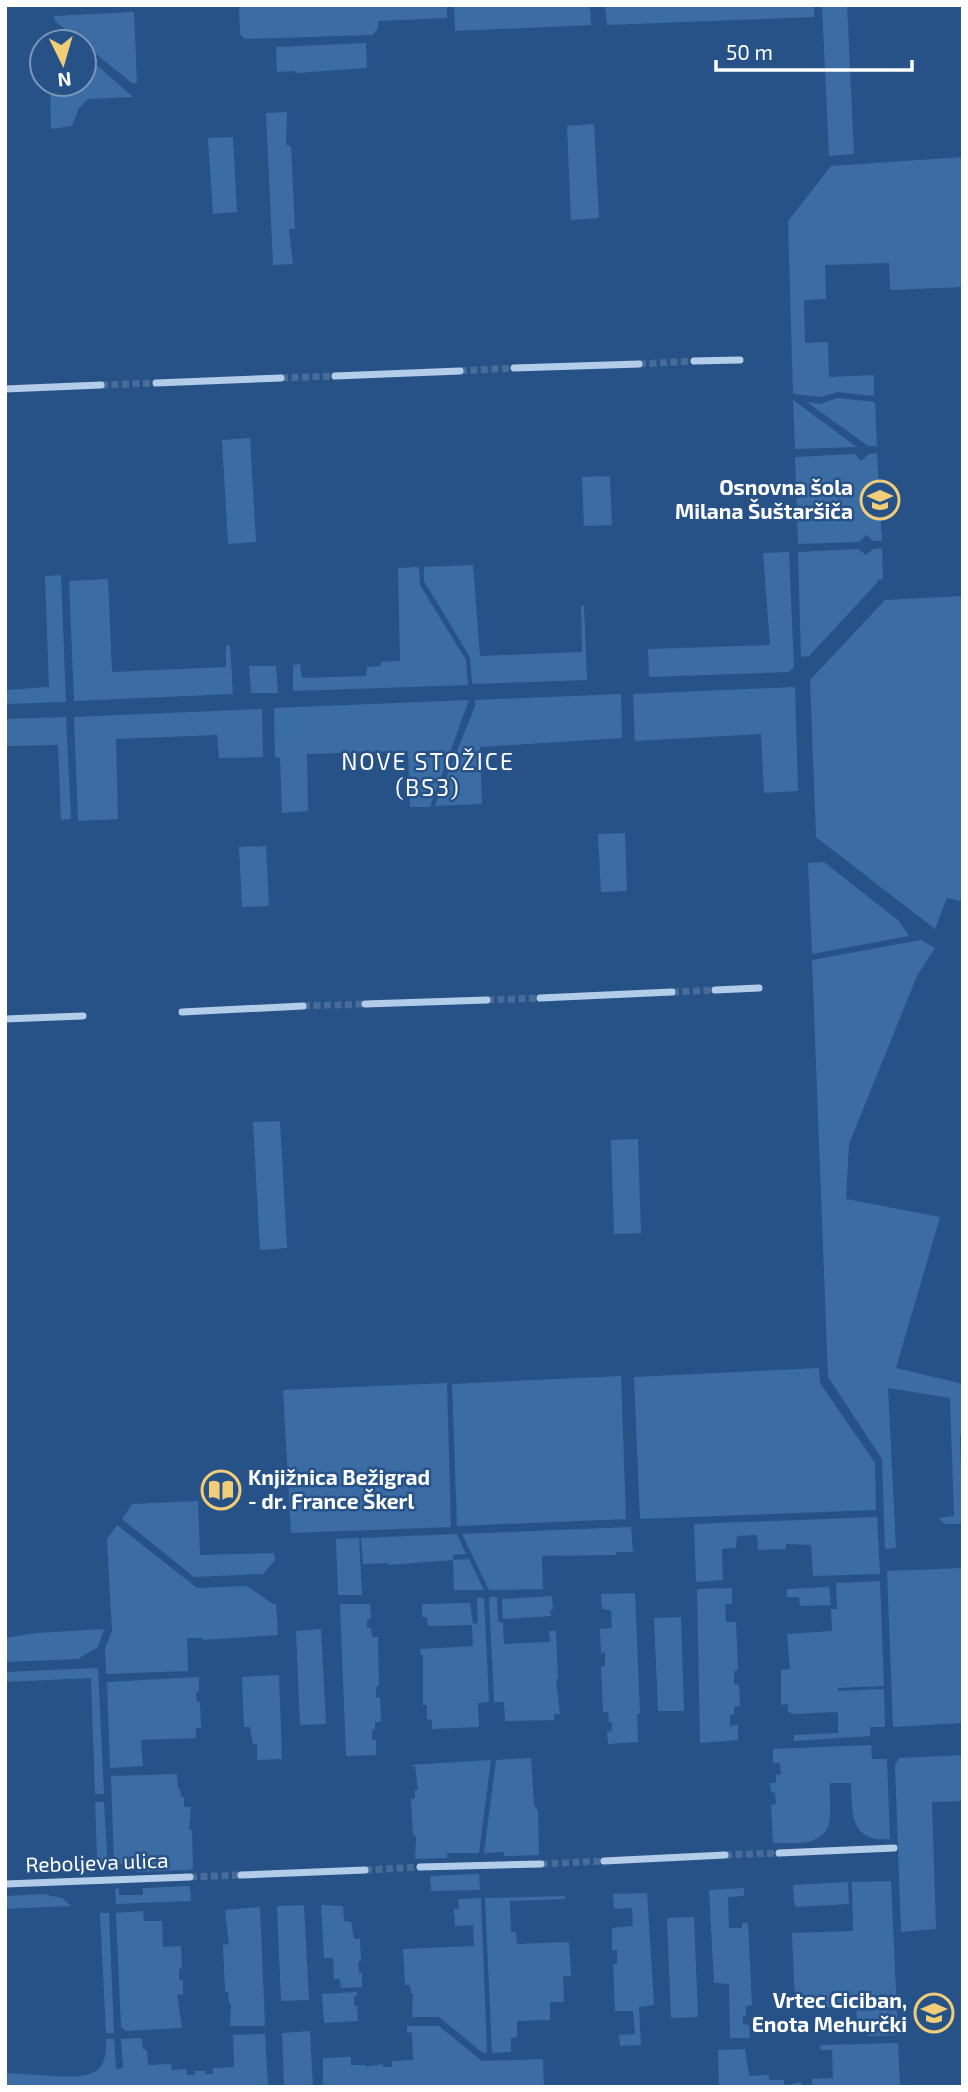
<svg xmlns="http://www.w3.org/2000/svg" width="968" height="2092" font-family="'Exo 2',sans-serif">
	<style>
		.green { fill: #3b6ca4 }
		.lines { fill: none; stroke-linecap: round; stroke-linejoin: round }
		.street-tunnel { stroke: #476c9a; stroke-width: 7; stroke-dasharray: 7 3.5; stroke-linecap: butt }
		.street { stroke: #b3cce9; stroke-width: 7 }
		.labels { text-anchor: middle; stroke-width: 5; stroke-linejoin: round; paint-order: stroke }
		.poi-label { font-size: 21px; font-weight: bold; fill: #fff; stroke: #275288; text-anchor: end }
		.street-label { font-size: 21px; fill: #fff; stroke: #275288 }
		.neighbourhood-label { font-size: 23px; letter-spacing: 2px; fill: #fff; stroke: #275288 }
	</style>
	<rect width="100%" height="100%" fill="#275288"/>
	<path class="green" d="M239,5H447V18L378,21V28L373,35L245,39L240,34Z
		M454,5H590L591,25L455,31Z
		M605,5H814V17L607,25Z
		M822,5H847L854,154L829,156Z
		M134,12L137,83H132L55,21L54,16Z
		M366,43L367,68L295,73L294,71L277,72L276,47Z
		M84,54L133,97L88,99L79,108L72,126L51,129L50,84H84Z
		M287,112L286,145L291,146L295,229H289L293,264L273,265L266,113Z
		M594,124L599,218L571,220L567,126Z
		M233,137L237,212L213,214L208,138Z
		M963,157V287L890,290L889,263L825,265L826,299L804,300L805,343L828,342L829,377L874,375V396L838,392L821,397L793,394L788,221L831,166Z
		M837,398L875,402L877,446H868L807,402L821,404Z
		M793,400L857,447L795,449Z
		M250,438L256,542L228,544L222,440Z
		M877,453L882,541H873L866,535L859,542L798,544L795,457L855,454L861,461L869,454Z
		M610,476L612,525L584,526L582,477Z
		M882,548L883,579L877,580V583L809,656L801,657L798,552L858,549L866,555L873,549Z
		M789,552L794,667L789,672L649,677L648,649L770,645L763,553Z
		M473,565L480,656L582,652L581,606H584L587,680L472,684L470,657L424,581V567Z
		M419,567L420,585L466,660L468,685L293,691V665L300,664L302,678L366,676L367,667L381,666V662L400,661L398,568Z
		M61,575L66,702L5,704V690L49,687L45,576Z
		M108,579L112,672L226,667V646L230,645L233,694L74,701L69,581Z
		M963,596V902L947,898L935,929L816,837L810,680L885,600Z
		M249,666H276L278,693H251Z
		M795,687L798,791L764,793L761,734L635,741L633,694Z
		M621,694L622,738L480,747L482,804L435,806L475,706V700Z
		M469,700L430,807H410L408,751L307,754L308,811L282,813L280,758L275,757L274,708Z
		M262,709L263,757L219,758L217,735L116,739L118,819L78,821L74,717Z
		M66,717L71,819L61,820L58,745L5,746V719Z
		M625,833L627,891L601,892L598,834Z
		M266,846L269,906L242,907L239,847Z
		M824,862L899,921L909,936L812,954L808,863Z
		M921,940L935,948L917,976L849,1144L846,1199L940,1217L896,1368L963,1384V1434L960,1435L963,1524H945L939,1518L954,1516L950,1398L888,1388L896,1548L885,1549L882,1459L828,1377L812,960Z
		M280,1121L287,1248L260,1250L253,1122Z
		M638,1139L641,1233L614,1234L611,1140Z
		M819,1368L820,1383L875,1463L876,1510L640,1519L634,1377Z
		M621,1376L626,1519L457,1526L452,1384Z
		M447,1383L451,1527L291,1533L283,1390Z
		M198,1501L200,1555L274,1553L275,1560L263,1574L194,1577L122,1519L132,1504Z
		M877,1517L880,1574L813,1576L811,1545L786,1544V1549L758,1550L757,1535L737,1536L736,1548L722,1549L723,1580L696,1582L694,1524Z
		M117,1525L197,1588L247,1586L273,1604H276L278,1635L203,1640L202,1638H187L188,1671L106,1674L105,1649L112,1631L107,1539Z
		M631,1527L633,1552H616V1555L542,1556L543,1589L489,1590L462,1534Z
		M457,1534L466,1554L453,1555V1560L469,1559L484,1590H454L453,1560L388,1565V1563L363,1564L361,1538Z
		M359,1538L362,1595H338L336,1539Z
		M963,1568V1723L893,1727L887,1571Z
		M880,1581L884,1686L838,1688V1691L884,1689L885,1727H870V1736L794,1741V1735L838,1733V1712L793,1714L788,1712V1704L781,1705V1670L790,1669L787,1634L832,1631L831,1609H837L836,1583Z
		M829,1587L831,1605L800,1606L799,1597H787V1589Z
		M732,1588V1604H725L726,1622H736L738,1670L734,1671V1684L739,1685L740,1706L734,1707V1714L730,1715V1726L738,1725V1740L700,1743L697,1589Z
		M635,1593L640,1714H637L638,1742L608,1744L607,1732L612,1731V1722H609L608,1712H603L601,1667L605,1666V1653H601L600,1629L612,1628L611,1610L602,1609L601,1594Z
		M552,1596L553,1610H550L551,1616L503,1619L502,1599Z
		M489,1597H497L498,1622L503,1623L504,1644L550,1642L549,1631H556L558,1679L556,1680L560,1714H554V1720L505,1721L504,1702H494Z
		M477,1598H484L489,1702L478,1703L479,1727L432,1729V1720L427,1719V1705H423V1656L421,1655L420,1649L473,1646L472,1625L428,1626L427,1617H422V1604L470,1603L473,1624L478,1623Z
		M340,1604H370L371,1619H367V1628H371L372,1637H378L379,1686L376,1687V1697L380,1698L381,1722H375V1729L372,1730V1740H376V1755L346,1756Z
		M681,1617L684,1711H658L654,1618Z
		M104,1629L98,1647L78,1659L5,1662V1638L36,1633Z
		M321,1629L326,1724L300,1725L296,1631Z
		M98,1668L104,1794H95L91,1678L5,1682V1672Z
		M279,1675L282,1759L257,1760V1744H253L250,1727H244L242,1677Z
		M199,1677V1691L196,1692L197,1702H200L201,1728H196V1738L141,1740L143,1766L110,1768L107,1682Z
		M871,1745L872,1759H887L890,1839C850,1843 852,1813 851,1783H830C829,1794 831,1806 830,1817C828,1848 794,1843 773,1843L771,1805L776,1804L775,1793L771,1792L770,1783H776V1775L781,1774L780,1763H773V1749Z
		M963,1755V1801L932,1802L936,1929L901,1932L895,1765L899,1758Z
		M531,1758L534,1805L538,1811L539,1855L504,1856V1852L484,1853L496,1760Z
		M491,1760L479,1853H447V1858L415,1859L416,1836L413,1835L411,1799L415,1798V1790H418L415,1766L409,1765Z
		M177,1774L178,1789H180L181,1797H184V1807H191L189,1830H192L193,1868L190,1870L137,1872L136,1864H114L111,1776Z
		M95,1802H104L108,1871L97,1857Z
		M479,1874L480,1890L431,1891L430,1876Z
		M891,1881L898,2035L867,2036V2026L857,2020L856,2006L800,2009V2004H795L792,1933L853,1931L852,1882Z
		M848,1882L849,1904L796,1907L794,1902L793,1885Z
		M190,1886L191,1901L116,1904L115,1889L119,1888V1895H143V1888Z
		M744,1888V1896L728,1897L729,1928H742V1923H748L752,2005L746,2006V2016H743V2024L749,2025L750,2038H730L729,1984L714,1983L709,1890Z
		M647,1893L654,2005L639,2007L641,2045L620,2046L619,2035L635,2034L633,2011H615L613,1964H617V1950H612V1928L633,1926L632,1908L614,1909L613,1894Z
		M43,1894L62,1898L71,1906L5,1909V1896Z
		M565,1896V1899L510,1901L511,1932H516L517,1944L569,1942L571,1976H563L564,2002H550V2020L517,2021V2037L511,2038V2052L492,2053L485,1898Z
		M481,1898L487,2053H483L439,2017H412L413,1994L411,1993L410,1985H405L403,1949L474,1946L473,1925L455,1926L454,1909H459L458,1899Z
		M304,1905L309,2000L281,2001L277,1906Z
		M321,1905L343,1906L344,1921L351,1922L354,1939H360L361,1961L358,1962L359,1973H362V1987L341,1988L340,1979H334L333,1958H324Z
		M260,1907L265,2026H230L231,2003H229L228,1992H225L223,1945L229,1944L225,1910Z
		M143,1911L144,1921H162L163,1947L181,1946L182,1968L179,1969V1979L183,1980V1994L177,1995L182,2028L126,2031L121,2027L116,1913Z
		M100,1913H109L114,2033H106Z
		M694,1917L698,2017L671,2018L667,1918Z
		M357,1992V1995L354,1996V2006H357L358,2021L324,2023L322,1994Z
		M407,2026H439L482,2061L543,2059L544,2087H323V2058L351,2057V2065H366V2067L383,2064V2067H392V2061L413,2060L412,2033L407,2032Z
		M310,2031L313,2087H284L282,2033Z
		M265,2034L268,2087H5V2073C22,2074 39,2075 55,2076C87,2077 108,2078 106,2039H114L116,2069L123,2068L121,2039L142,2038L143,2049L147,2050L148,2065L171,2064L172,2070L186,2069L187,2075H195V2071H205V2074H213V2068L234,2067L233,2035Z
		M898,2043L900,2087H719L718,2050L745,2049L749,2076L769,2075V2080H784V2086L801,2082L802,2086L812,2085V2079L833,2078L832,2050H821L820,2045Z"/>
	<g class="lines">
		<path class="street-tunnel" d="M639,364L694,361
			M460,371L514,368
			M281,378L335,376
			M101,385L156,383
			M672,992L715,990
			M487,1000L540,998
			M303,1006L365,1004
			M725,1855L779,1853
			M541,1864L604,1861
			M365,1870L420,1867
			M190,1877L241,1875"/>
		<path class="street" d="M694,361L740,360
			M514,368L639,364
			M335,376L460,371
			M156,383L281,378
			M5,389L101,385
			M715,990L759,988
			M540,998L672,992
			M365,1004L487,1000
			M182,1012L303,1006
			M5,1019L83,1016
			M779,1853L894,1848
			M604,1861L725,1855
			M420,1867L541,1864
			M241,1875L365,1870
			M5,1884L190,1877"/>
	</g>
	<defs>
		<symbol id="school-ring" viewBox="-11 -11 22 22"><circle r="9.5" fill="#275288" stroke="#f1cd78" stroke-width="1.5"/><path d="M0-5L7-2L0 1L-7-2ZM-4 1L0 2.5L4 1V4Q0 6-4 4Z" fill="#f1cd78"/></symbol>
		<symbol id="library-ring" viewBox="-11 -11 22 22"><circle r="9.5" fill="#275288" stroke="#f1cd78" stroke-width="1.5"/><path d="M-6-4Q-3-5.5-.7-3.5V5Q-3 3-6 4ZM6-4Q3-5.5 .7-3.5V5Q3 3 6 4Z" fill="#f1cd78"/></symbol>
	</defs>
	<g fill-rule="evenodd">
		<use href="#school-ring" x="858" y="478" width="44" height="44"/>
		<use href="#library-ring" x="199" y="1468" width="44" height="44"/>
		<use href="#school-ring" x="912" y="1991" width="44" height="44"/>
	</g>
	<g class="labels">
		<g class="poi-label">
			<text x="853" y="495">Osnovna šola<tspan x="853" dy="24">Milana Šuštaršiča</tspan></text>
			<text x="248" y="1485" text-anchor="start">Knjižnica Bežigrad<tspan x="248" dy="24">- dr. France Škerl</tspan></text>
			<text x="907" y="2008">Vrtec Ciciban,<tspan x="907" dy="24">Enota Mehurčki</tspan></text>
		</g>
		<g class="street-label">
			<text transform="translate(97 1863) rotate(-2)" y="7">Reboljeva ulica</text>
		</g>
		<g class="neighbourhood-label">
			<text x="428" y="770">NOVE STOŽICE<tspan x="428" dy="26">(BS3)</tspan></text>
		</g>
	</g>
	<rect width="968" height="2092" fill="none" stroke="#ffffff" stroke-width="14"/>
	<g transform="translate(63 63) rotate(175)"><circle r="33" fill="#275288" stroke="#7d97b8" stroke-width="2"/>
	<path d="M0-5L12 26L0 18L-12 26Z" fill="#f1cd78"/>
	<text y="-10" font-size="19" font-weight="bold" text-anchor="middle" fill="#ffffff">N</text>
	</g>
	<path d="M716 60v10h196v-10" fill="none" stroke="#ffffff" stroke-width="3.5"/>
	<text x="726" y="60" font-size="21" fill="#ffffff" stroke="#275288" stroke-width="5" paint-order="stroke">50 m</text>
</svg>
